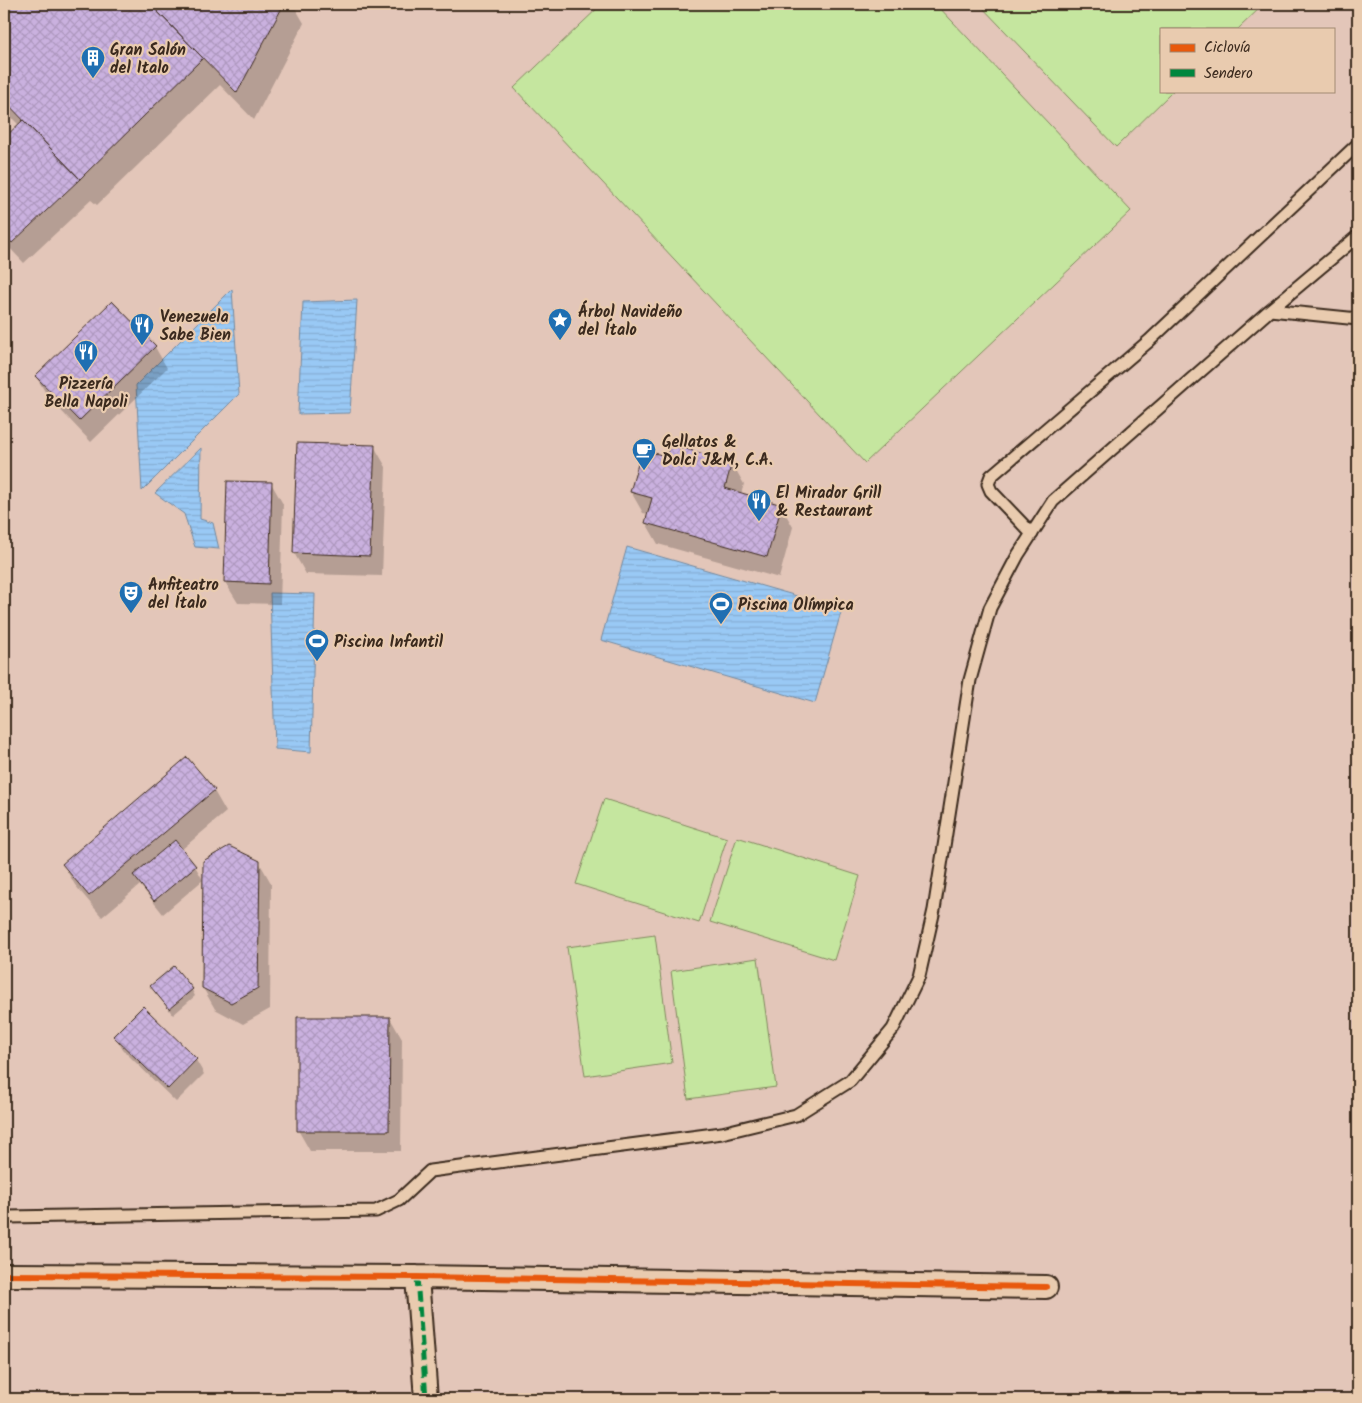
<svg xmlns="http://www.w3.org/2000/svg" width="1362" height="1403" font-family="Kalam,sans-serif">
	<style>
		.green { fill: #c5e69f; stroke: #80885e }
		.water { fill: url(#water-rules); stroke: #73899f }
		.shadow { fill: #0003 }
		.building { fill: url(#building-cross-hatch); stroke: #3b2a1e }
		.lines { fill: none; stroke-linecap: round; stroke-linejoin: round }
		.service-casing { stroke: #3b2a1e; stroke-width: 15 }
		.minor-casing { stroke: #3b2a1e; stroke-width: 26 }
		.service { stroke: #e9cbaf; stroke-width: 11 }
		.minor { stroke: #e9cbaf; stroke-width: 22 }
		.quiet { stroke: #00873e; stroke-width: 5; stroke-dasharray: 10 5; stroke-linecap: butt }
		.cycleway-casing { stroke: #e9cbaf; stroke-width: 9 }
		.cycleway { stroke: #e8590c; stroke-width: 6 }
		.labels { text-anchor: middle; stroke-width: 4.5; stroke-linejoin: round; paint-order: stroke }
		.poi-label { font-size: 16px; font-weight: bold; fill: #3b2a1e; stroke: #e9cbaf; text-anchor: start }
	</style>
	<defs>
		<pattern id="water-rules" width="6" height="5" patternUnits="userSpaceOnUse" patternTransform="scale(1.25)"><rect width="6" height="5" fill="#99c9f5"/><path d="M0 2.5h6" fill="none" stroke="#85add2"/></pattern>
		<pattern id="building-cross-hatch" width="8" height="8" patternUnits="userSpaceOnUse" patternTransform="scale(1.25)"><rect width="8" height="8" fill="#cab1df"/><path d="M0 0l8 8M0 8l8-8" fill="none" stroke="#ae98bf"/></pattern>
	</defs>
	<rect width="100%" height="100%" fill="#e3c6b9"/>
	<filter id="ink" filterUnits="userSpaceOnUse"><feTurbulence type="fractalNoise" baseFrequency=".02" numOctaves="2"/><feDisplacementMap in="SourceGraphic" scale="10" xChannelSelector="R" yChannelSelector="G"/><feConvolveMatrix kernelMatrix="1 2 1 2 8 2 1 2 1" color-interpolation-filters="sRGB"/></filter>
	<g filter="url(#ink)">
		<path class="green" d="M602,4H936L1131,211L865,463L514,88Z
			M979,4H1264L1238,29H1161V91H1173L1116,147Z
			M604,799L727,838L699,923L576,884Z
			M737,837L860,876L834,960L710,922Z
			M655,935L672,1063L585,1076L567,947Z
			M758,958L776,1087L688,1099L671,971Z"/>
		<path class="water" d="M232,289L239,394L142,491L136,385Z
			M357,300L350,413L298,414L303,302Z
			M201,448L200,519L213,523L219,549L195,547L184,514L155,493Z
			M627,547L842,609L815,703L601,640Z
			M270,593L315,594L311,752L275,749Z"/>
		<path class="shadow" d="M4,4H293L304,23L254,120L220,85L97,205L91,200L24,263L4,242V139L19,125L4,110Z
			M112,303L155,347L167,368L91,442L48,397L36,376Z
			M374,446L386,467L382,576L306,574L294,553Z
			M666,458L732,463L744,484L741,494L781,506L793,527L779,578L658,544L646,523L648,514L643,513L631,492Z
			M271,483L283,504L280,604L238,603L225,582Z
			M214,791L226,812L181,850L195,866L203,880L163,914L140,885L102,917L75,885L63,864Z
			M259,862L271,883L270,1009L243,1024L215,1009L203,988Z
			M152,987L192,990L195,996L173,1015Z
			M390,1018L402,1039L401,1151H310L298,1130Z
			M115,1036L196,1060L204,1074L176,1102L123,1050Z"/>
		<path class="building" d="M4,4H150L203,58L80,179L4,100Z
			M150,4H284L237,93Z
			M23,120L80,179L12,243L4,235V138Z
			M112,301L156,346L79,421L35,376Z
			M297,443L375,445L370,556L293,553Z
			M669,444L732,462L725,488L782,505L767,557L645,523L652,498L630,492L642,450L666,456Z
			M227,481L272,482L269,584L224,582Z
			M187,757L215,790L89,896L62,864Z
			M175,840L196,866L154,901L133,875Z
			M229,846L260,861L258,988L231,1003L202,988L203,861Z
			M174,966L193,989L169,1009L150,986Z
			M143,1006L197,1059L168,1089L113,1036Z
			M297,1017H390L389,1131H297Z"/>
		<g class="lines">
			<defs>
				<path id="service" d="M1270,310L1358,319
					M1032,534L991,491L988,484L991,476L1149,341L1358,144
					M4,1215L8,1217L376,1211L399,1200L430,1171L722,1133L796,1115L850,1081L893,1029L919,976L934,910L970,680L990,608L1018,555L1053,501L1270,310L1358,236"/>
				<path id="minor" d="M4,1275L417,1277L1046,1287
					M417,1277L426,1399"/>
			</defs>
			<use href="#service" class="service-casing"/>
			<use href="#minor" class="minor-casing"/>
			<use href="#service" class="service"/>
			<use href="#minor" class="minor"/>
			<path class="quiet" d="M417,1277L426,1399"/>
			<defs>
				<path id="cycleway" d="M4,1275L417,1277L1046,1287"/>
			</defs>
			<use href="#cycleway" class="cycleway-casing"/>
			<use href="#cycleway" class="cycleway"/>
		</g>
	</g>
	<defs>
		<symbol id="building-pin" viewBox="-11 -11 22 30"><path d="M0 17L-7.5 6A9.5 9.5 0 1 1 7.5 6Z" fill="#1f6fb2" stroke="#e9cbaf"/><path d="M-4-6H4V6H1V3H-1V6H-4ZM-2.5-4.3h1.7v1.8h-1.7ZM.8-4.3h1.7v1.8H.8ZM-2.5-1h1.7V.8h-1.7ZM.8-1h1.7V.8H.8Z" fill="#fff"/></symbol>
		<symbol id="sight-pin" viewBox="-11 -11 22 30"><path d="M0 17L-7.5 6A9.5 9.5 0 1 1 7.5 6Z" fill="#1f6fb2" stroke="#e9cbaf"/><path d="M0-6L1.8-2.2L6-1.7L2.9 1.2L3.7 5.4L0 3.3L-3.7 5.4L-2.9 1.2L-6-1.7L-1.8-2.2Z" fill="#fff"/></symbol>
		<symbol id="restaurant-pin" viewBox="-11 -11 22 30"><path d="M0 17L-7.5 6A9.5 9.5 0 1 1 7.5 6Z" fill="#1f6fb2" stroke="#e9cbaf"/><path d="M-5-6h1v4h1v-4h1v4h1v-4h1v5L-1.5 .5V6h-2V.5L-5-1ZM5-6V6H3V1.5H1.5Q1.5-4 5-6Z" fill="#fff"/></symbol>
		<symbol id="cafe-pin" viewBox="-11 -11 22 30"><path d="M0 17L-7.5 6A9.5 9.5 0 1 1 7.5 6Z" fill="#1f6fb2" stroke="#e9cbaf"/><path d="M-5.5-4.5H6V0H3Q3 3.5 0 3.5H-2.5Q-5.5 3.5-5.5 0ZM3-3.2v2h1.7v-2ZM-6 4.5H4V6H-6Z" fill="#fff"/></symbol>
		<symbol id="theatre-pin" viewBox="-11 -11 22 30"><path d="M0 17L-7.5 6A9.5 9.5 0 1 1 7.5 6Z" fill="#1f6fb2" stroke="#e9cbaf"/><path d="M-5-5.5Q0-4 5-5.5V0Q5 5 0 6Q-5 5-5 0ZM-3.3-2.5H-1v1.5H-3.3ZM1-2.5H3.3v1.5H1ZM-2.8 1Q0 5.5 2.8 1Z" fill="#fff"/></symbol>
		<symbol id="stadium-pin" viewBox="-11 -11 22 30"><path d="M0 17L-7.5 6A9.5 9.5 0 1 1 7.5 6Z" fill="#1f6fb2" stroke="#e9cbaf"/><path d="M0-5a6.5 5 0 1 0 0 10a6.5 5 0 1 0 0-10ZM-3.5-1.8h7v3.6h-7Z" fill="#fff"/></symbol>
	</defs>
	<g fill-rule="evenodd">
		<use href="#building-pin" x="79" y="44" width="28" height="38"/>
		<use href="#sight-pin" x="546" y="306" width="28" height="38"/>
		<use href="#restaurant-pin" x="128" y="311" width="28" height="38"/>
		<use href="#restaurant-pin" x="72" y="338" width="28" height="38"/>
		<use href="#cafe-pin" x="630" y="436" width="28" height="38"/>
		<use href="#restaurant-pin" x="745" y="487" width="28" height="38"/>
		<use href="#theatre-pin" x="117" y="579" width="28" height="38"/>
		<use href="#stadium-pin" x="707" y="590" width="28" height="38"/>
		<use href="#stadium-pin" x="303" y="627" width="28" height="38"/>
	</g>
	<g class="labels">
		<g class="poi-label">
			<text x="110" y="55">Gran Salón<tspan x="110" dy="18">del Italo</tspan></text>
			<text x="578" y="317">Árbol Navideño<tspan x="578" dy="18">del Ítalo</tspan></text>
			<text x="160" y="322">Venezuela<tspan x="160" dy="18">Sabe Bien</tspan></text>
			<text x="86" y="389" text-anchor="middle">Pizzería<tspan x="86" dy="18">Bella Napoli</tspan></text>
			<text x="662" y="447">Gellatos &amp;<tspan x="662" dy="18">Dolci J&amp;M, C.A.</tspan></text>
			<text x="776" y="498">El Mirador Grill<tspan x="776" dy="18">&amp; Restaurant</tspan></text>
			<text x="148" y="590">Anfiteatro<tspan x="148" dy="18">del Ítalo</tspan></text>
			<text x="738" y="610">Piscina Olímpica</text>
			<text x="334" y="647">Piscina Infantil</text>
		</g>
	</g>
	<rect width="1362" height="1403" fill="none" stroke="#e9cbaf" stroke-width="20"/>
	<rect x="10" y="10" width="1342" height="1383" fill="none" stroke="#3b2a1e" stroke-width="2" filter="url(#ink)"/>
	<rect x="1160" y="28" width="175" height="65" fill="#e9cbaf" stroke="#a38b75"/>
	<rect x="1170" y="44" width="25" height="8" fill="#e8590c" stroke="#a38b75"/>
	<text x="1204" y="52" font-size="15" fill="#3b2a1e">Ciclovía</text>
	<rect x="1170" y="69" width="25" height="8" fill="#00873e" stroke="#a38b75"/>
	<text x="1204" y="78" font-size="15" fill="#3b2a1e">Sendero</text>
</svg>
